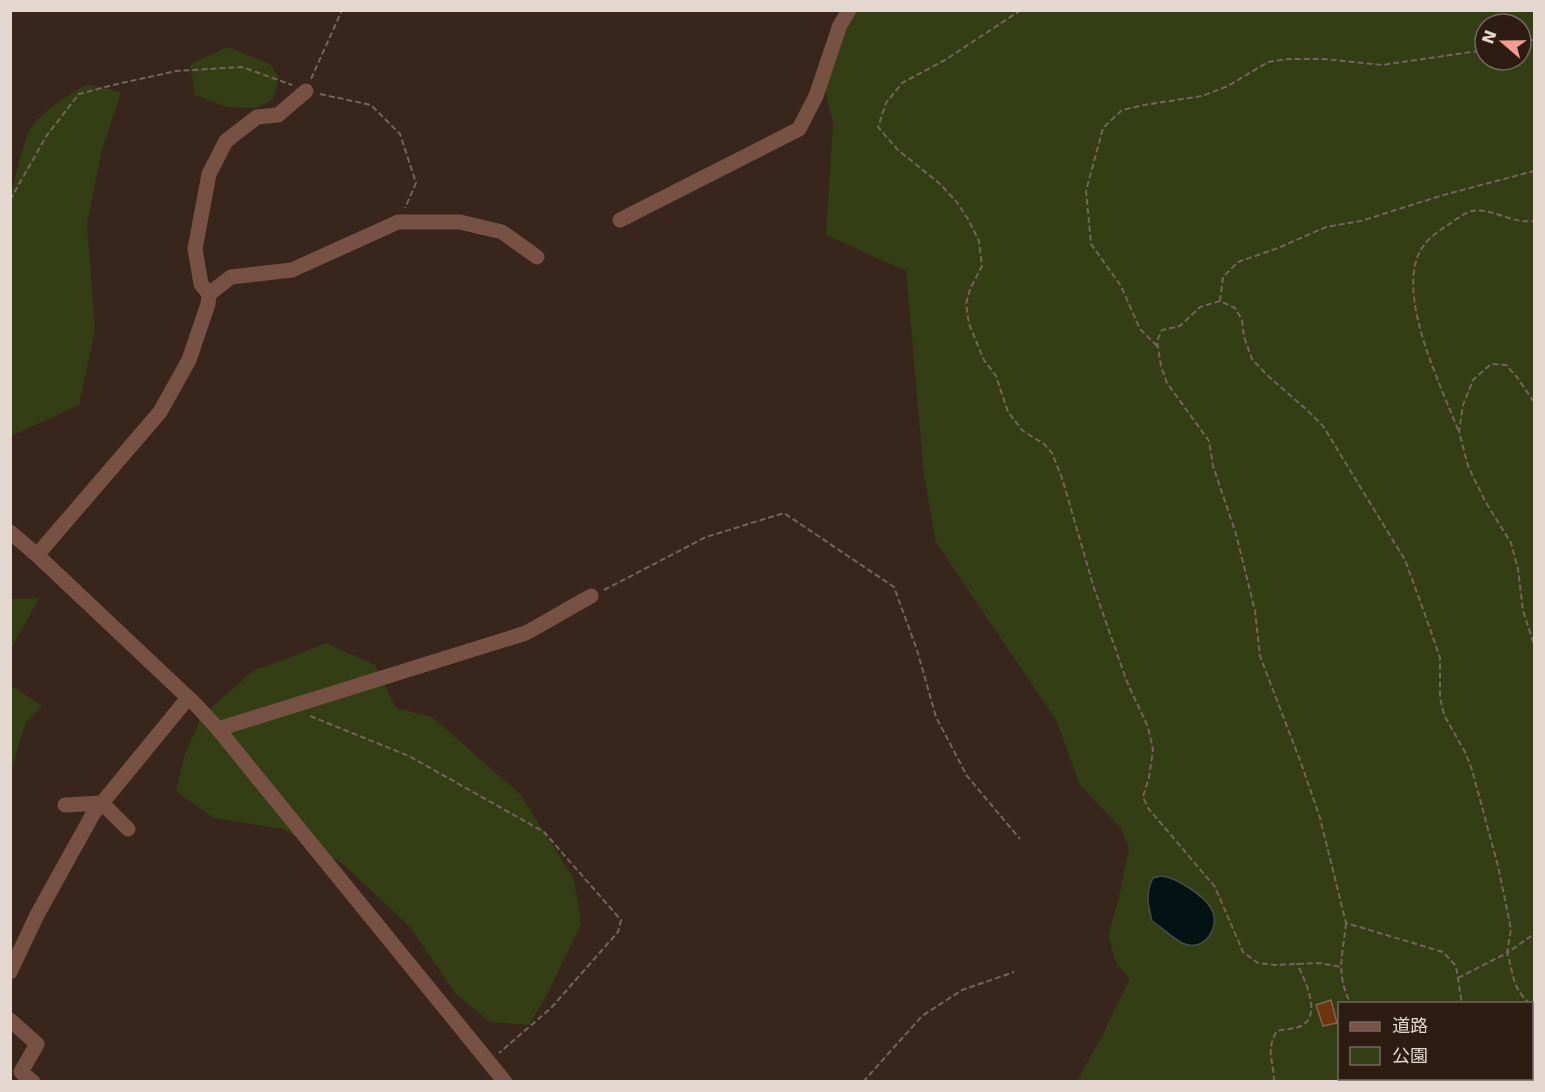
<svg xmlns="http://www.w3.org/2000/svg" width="1545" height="1092" font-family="'DejaVu Sans','Noto Sans JP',sans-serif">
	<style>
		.green { fill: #343e14; fill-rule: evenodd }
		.water { fill: #031314; stroke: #464e4c; stroke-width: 1.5 }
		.building { fill: #70340b; stroke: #7e685d; stroke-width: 1.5 }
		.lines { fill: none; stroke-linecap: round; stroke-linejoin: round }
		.path { stroke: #74645b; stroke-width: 2; stroke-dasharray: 6 3; stroke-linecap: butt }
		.street { stroke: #775143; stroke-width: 15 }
	</style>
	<rect width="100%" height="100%" fill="#38261c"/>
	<path class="green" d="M855,11H1534V1081H1077L1102,1036L1130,978L1117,965L1108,936L1119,897L1129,848L1122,830L1080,785L1056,720L936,542L924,475L906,271L826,235L833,122L825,90L846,25ZM1485,24H1521V60H1485ZM1340,1004H1532V1078H1340Z
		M228,47L270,64L279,78L273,100L256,108L227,107L195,95L190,64Z
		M87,84L121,92L102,149L87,224L95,331L79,405L11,436V197C14,182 24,137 32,126C46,108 68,96 87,84Z
		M39,598L11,649V599Z
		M326,643L375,665L396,708L432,717L520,794L574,879L581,924L548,993L529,1025L490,1022L455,993L410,927L343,864L283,829L213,818L176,791L185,754L202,716L254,670L273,664Z
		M11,685L42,706L26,722L11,771Z"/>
	<path class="water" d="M1161,876C1176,877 1203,895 1211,908C1222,926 1204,954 1182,943C1172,937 1162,928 1152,921C1148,905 1145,893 1153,878Z"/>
	<path class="building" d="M1331,1000L1337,1023L1323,1026L1316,1005Z"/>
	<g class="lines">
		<path class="path" d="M1021,10L945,60L902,83L886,103L878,127L898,150L939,183L956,201L968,219L979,241L982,266L970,289L966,304L969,324L984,360L996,376L1008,412L1023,431L1044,444L1052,453L1062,478L1094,588L1127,682L1148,727L1153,750L1149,777L1143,797L1148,808L1215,887L1243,952L1258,963L1275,965L1320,963L1341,967
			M1521,42L1534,40
			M311,79L342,10
			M320,94L371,105L400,134L416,183L405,208
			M10,200L47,135L79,94L113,85L176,71L242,67L292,85
			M1220,301L1223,277L1238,262L1278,248L1326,227L1361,221L1440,196L1534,171
			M1157,346L1140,329L1121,286L1091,244L1086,191L1103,128L1122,110L1144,105L1202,96L1228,86L1268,62L1287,59H1324L1382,65L1485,50
			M1534,402L1517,377L1506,365L1491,364L1473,380L1463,405L1459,432L1468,466L1485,501L1511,543L1518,569L1523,611L1534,644
			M1458,430C1440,383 1401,306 1417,258C1422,243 1435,233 1448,225C1455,220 1464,213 1472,211C1492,207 1510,224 1534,221
			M604,590L706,537L784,513L894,587L917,650L936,717L967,776L1020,839
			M310,716L409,756L544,832L621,920L618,932L551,1008L499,1053
			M1346,923C1343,955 1335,973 1351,1004
			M1458,978L1507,953L1511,929L1498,866L1472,770L1465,752L1444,715L1440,697V658L1427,620L1405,560L1323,426L1307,410L1267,375L1252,359L1244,337L1242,320L1235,308L1220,301L1200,307L1180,326L1162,330L1157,341L1161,366L1167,383L1209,441L1213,466L1236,534L1255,611L1260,656L1301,763L1320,818L1346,923L1443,952L1456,966L1462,1004
			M1530,1004C1510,985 1515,976 1507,953L1534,934
			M1532,1005L1534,1008
			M1532,1072L1534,1069
			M1505,1078L1506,1082
			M863,1082L922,1016L962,990L1014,972
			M1274,1082C1274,1061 1265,1050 1277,1031C1284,1029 1295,1029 1301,1026C1323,1015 1304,979 1297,963
			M1358,1082L1359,1078"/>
		<path class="street" d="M620,220L799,129L816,96L840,25L849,10
			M209,294L201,284L195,249L209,174L226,141L257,117L278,115L306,91
			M10,532L37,555L197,706L218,729L505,1082
			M37,555L160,412L189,360L208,304L209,294L231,277L292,270L398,222H460L502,232L537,257
			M218,729L526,633L591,596
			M65,805L102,803L128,829
			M10,972L37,915L93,814L188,698
			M10,1020L37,1044L21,1072L33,1082"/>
	</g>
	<rect width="1545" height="1092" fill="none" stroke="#e3d7d0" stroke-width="24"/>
	<rect x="1338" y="1002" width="195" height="78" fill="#2e1c13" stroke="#76675f" stroke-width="1.5"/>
	<rect x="1350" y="1022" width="30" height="9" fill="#775143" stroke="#76675f" stroke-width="1.5"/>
	<text x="1392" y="1032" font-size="18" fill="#e3d7d0">道路</text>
	<rect x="1350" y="1047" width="30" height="18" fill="#343e14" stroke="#76675f" stroke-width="1.5"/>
	<text x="1392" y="1062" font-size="18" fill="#e3d7d0">公園</text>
	<g transform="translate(1503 42) rotate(290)"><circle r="28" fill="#2e1c13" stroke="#76675f" stroke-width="1.5"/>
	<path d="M0-4.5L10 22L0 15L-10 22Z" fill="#f59c91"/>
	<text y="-9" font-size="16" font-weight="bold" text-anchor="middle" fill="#e3d7d0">N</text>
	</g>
</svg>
